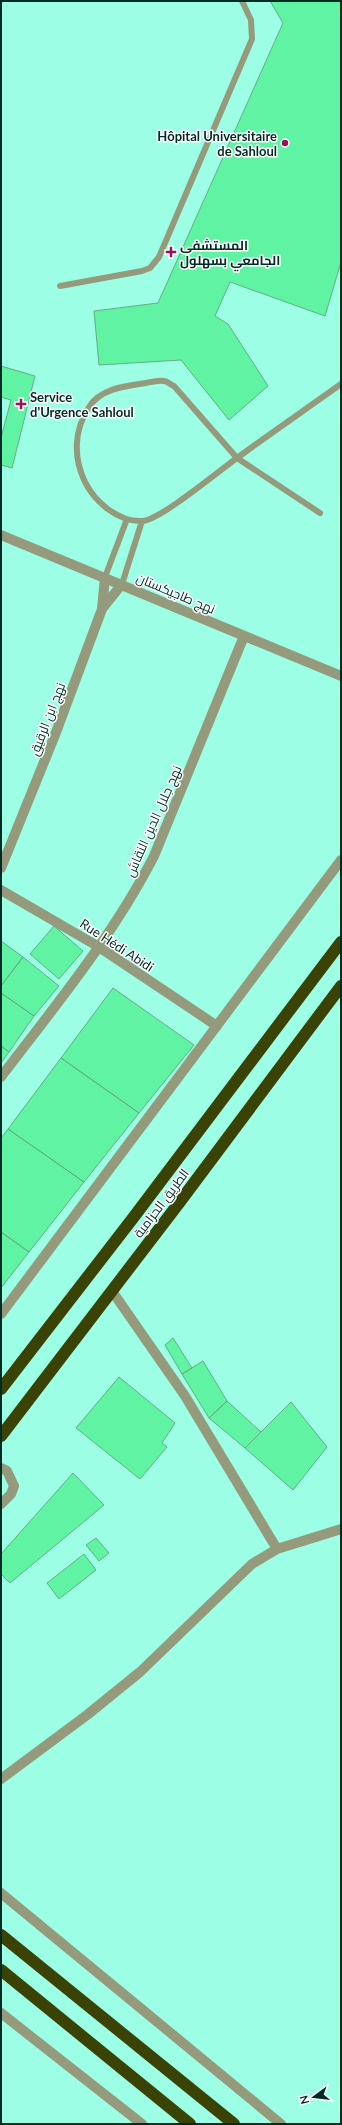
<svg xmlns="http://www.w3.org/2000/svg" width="342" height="2125" font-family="Lato,Cairo,sans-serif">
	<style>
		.building { fill: #60f3a3; stroke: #65ae82 }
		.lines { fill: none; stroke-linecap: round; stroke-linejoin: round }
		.lane { stroke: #949a7b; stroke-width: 6 }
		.street { stroke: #949a7b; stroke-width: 10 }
		.highway { stroke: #3b4205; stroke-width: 12 }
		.poi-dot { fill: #9e0f5b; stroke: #fff; stroke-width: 1.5 }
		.labels { text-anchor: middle; stroke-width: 3; stroke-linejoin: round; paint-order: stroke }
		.poi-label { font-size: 13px; font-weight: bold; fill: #002b23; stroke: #fff; text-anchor: start }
		.street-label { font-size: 13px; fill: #002b23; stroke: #fff }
	</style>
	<rect width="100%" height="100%" fill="#9cfee5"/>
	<path class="building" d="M270,1H341V262L325,316L230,282L215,316L228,324L268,386L229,420L181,360L99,365L94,311L158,303L283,23Z
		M1,366L35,376L12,468L1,465V438L11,400L1,397Z
		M54,926L83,951L59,979L30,954Z
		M1,941L23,957L1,986Z
		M23,957L59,986L34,1016L1,993V986Z
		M113,988L194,1045L139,1113L61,1058Z
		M1,993L34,1016L9,1052L1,1046Z
		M1,1046L9,1052L1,1063Z
		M61,1058L139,1113L84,1182L8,1129Z
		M8,1129L84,1182L29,1252L1,1232V1138Z
		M1,1232L29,1252L1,1288Z
		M173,1338L192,1368L182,1374L165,1345Z
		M203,1361L227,1401L209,1418L182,1374Z
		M119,1377L175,1423L162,1443L167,1447L140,1479L76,1428Z
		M227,1401L261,1432L245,1448L209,1418Z
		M291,1402L327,1447L293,1490L245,1448Z
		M73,1473L104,1505L10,1583L1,1574V1554Z
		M96,1538L109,1553L99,1561L86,1545Z
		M84,1554L96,1570L59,1599L47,1583Z"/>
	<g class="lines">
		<path class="lane" d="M60,286L142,271L150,268L159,257L252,39L251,20L242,1
			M320,513L237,458L174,386C171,385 167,381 164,381C158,380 151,382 146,383C126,386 101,388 89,407C74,430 73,457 85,482C95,502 118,522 142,521C159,521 220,470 237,458C271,433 306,409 341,384
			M105,577L127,519
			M122,584L142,521"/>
		<path class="street" d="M1,535L341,676
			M102,609L105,577
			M1,868L55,735L102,609L122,584
			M1,890L99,947L217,1026
			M1,1077C55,1006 113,936 154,856L244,636
			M112,1291L185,1396L277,1549
			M1,1314L341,860
			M1,1468L7,1471L14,1486L11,1494L1,1504
			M1,1779L87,1715L140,1672L252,1564L277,1549L341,1529
			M1,1893L281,2124
			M1,2013L142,2124"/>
		<path class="highway" d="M1,1389L133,1218L341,942
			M1,1436L179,1203L341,986
			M1,1935L234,2124
			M1,1970L190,2124"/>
	</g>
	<g class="poi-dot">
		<circle cx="285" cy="143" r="4"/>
		<path d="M169 246h4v4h4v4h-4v4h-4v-4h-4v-4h4z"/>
		<path d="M19 398h4v4h4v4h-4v4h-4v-4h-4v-4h4z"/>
	</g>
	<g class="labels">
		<g class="poi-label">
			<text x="277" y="141" text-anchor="end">Hôpital Universitaire<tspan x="277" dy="15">de Sahloul</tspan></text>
			<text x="180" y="250">المستشفى<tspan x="180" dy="15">الجامعي بسهلول</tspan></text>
			<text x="30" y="402">Service<tspan x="30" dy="15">d'Urgence Sahloul</tspan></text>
		</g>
		<g class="street-label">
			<text transform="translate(176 593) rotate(23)" y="5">نهج طاجيكستان</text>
			<text transform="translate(47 719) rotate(-69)" y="5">نهج ابن الرقيق</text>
			<text transform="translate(153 821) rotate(-66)" y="5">نهج جلال الدين النقاش</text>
			<text transform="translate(117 945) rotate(33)" y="5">Rue Hédi Abidi</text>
			<text transform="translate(161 1203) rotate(-53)" y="5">الطريق الحزامية</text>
		</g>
	</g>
	<rect width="342" height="2125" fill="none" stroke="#002b23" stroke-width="4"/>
	<g transform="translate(314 2097) rotate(255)" stroke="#ffffff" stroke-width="3" paint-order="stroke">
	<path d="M0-3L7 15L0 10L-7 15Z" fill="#002b23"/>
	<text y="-6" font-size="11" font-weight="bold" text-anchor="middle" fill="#002b23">N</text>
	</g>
</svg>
